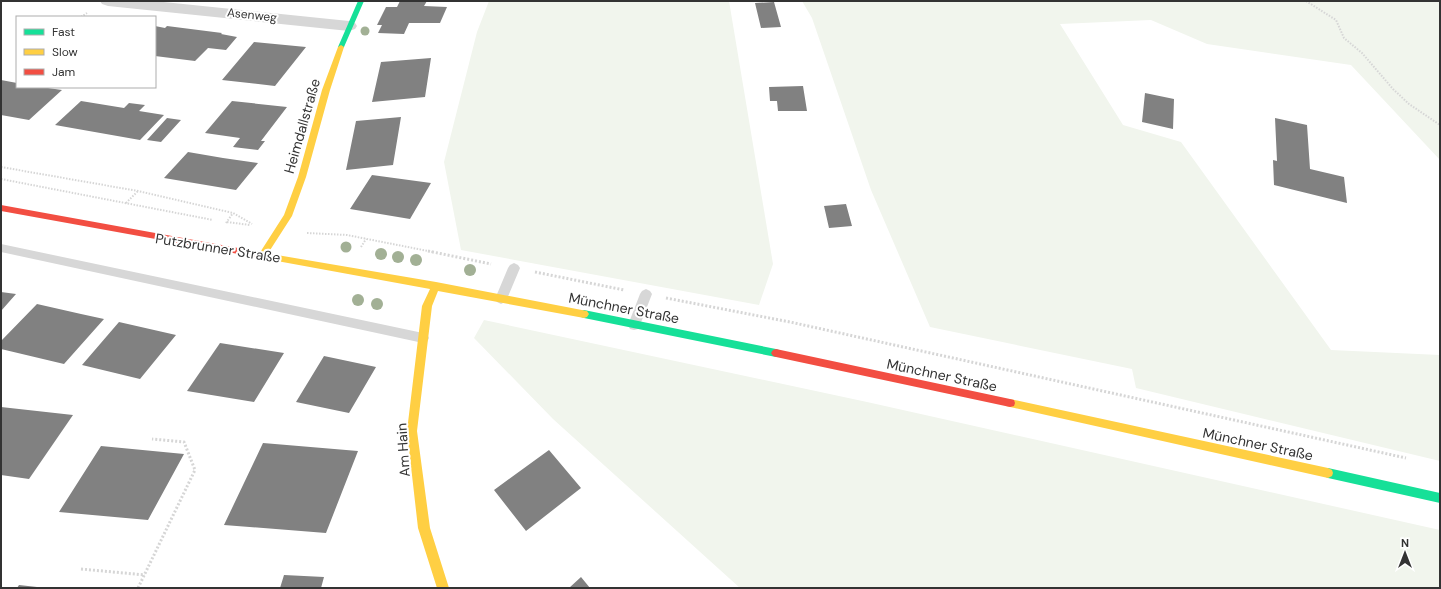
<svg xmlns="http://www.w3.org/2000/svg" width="1441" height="589" font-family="'DM Sans',sans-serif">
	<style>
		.green { fill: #f1f5ed }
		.building { fill: #818181 }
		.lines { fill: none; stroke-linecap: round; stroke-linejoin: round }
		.path-far1 { stroke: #d6d6d6; stroke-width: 2; stroke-dasharray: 1.5 1.5; stroke-linecap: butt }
		.path { stroke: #d6d6d6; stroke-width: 3; stroke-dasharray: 2 2; stroke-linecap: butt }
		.lane { fill: #d7d7d7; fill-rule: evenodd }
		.street { fill: #d7d7d7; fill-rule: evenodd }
		.fast { fill: #16e098; fill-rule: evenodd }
		.slow { fill: #ffcf43; fill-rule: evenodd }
		.jam { fill: #f24e42; fill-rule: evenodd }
		.tree { fill: #a2b095 }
		.labels { text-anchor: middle; stroke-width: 4; stroke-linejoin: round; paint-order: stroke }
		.far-street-label { font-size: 12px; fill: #333; stroke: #fff }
		.street-label { font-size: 14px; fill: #333; stroke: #fff }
	</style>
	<rect width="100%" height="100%" fill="#fff"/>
	<path class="green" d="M489,1H729L773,264L759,305L461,250L444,162L477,32Z
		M802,1H1440V160L1351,65L1207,44L1151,20L1060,24L1123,125L1181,142L1331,350L1440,355V461L1136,388L1132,369L930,327L871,190L812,18Z
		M484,320L867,402L1440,530V588H740L553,419L474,338Z"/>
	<path class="building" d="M400,1H427L424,6L447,7L440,23H409L404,34L378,33L382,25H377L386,7H397Z
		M774,2L781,27L761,28L755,3Z
		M155,26L165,28L167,26L222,33L221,34L237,37L226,50L208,48L195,61L155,56Z
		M254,42L306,47L275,86L222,80Z
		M431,58L425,97L372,102L381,62Z
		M1,80L17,83V87H41L62,90L29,120L1,115Z
		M803,86L807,111H778L777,101H770L769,87Z
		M1145,93L1174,99L1173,129L1142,122Z
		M81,101L124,108L129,103L145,105L139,111L164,115L140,140L55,125Z
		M232,101L287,107L261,141H265L258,150L233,147L240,138L205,133Z
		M401,117L393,165L346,170L356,121Z
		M167,118L181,120L161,142L147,140Z
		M1275,118L1307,125L1310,169L1344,177L1347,203L1274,185L1273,160L1277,161Z
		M188,152L223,158L258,163L236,190L164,178Z
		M372,175L431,183L410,219L350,209Z
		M846,204L852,226L829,228L824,206Z
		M1,292L16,294L1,311Z
		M37,304L81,314L104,319L64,364L1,349V341Z
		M119,322L176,335L140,379L82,365Z
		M220,343L284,353L254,402L187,391Z
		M324,356L376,367L349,413L296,402Z
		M1,407L73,415L29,479L1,475Z
		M263,443L358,451L326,533L224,525Z
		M101,446L184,454L148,520L59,512Z
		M549,450L581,488L526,531L494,490Z
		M284,575L324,577L321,588H280Z
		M581,577L590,588H569Z
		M19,585L37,587V588H17Z"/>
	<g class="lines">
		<path class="path-far1" d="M1306,1L1336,20L1344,38L1362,53L1393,89L1409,104L1440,125
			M81,17L87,13
			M1,167L138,191L233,213L252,224
			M1,179L213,220
			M126,203L138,191
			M227,222L250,225
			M226,223L233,213
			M307,233L347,235L433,252
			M361,247L366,239"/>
		<path class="path" d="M428,251L491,264
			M535,272L624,290
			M666,298L790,322L1406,458
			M81,569L145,575
			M138,588L195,470L184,442L152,439"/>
		<path class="lane" d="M1,244L423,333L427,334L429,338L427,342L423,343L1,252Z
			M514,263L518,265L520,268L507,299L505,302L501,304L497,302L495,299L508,268L510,265Z
			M646,289L650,291L652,294L640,325L638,329L634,330L630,329L628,325L640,294L642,291Z"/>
		<path class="street" d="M100,1H154L349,21L355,23L357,26L355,29L349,31L108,6L102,4Z"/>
		<path class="fast" d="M358,1H364L344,47L343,48H339L338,47Z
			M584,310L776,349L779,350L781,353L779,356L776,357L584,318L581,317L579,314L581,311Z
			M1328,468L1440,493V503L1328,478L1324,476L1323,473L1324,470Z"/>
		<path class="slow" d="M341,45L344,47L330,90L306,177L292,216L265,258H259L258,256L259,254L284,215L298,177L322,90L338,47Z
			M277,255L436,282L587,311L589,314L587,317L584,318L438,291L432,306L417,431L430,528L449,588H437L418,528L407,431L422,306L430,289L277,261L273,258Z
			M1010,399L1328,468L1332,470L1333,473L1332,476L1328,478L1010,407L1006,406L1005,403L1006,400Z"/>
		<path class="jam" d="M1,205L277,255L281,258L277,261L1,211Z
			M776,349L1010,399L1014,400L1015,403L1014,406L1010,407L776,357L773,356L771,353L773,350Z"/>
	</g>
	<g class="tree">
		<circle cx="365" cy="31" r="4.5"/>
		<circle cx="346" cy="247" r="5.5"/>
		<circle cx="381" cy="254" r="6"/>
		<circle cx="398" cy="257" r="6"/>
		<circle cx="416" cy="260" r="6"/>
		<circle cx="470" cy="270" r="6"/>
		<circle cx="358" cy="300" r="6"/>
		<circle cx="377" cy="304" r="6"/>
	</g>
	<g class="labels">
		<g class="far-street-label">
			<text transform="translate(252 15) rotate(6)" y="4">Asenweg</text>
		</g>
		<g class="street-label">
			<text transform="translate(302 126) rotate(-74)" y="5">Heimdallstraße</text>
			<text transform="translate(218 248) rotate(9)" y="5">Putzbrunner Straße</text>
			<text transform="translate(624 308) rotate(11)" y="5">Münchner Straße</text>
			<text transform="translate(942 375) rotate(12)" y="5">Münchner Straße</text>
			<text transform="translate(1258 444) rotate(12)" y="5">Münchner Straße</text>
			<text transform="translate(403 450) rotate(-94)" y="5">Am Hain</text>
		</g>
	</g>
	<rect width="1441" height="589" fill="none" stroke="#333333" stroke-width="4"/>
	<rect x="16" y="16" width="140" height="72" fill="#ffffff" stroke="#adadad"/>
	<rect x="24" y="29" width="20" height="6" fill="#16e098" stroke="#adadad"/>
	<text x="52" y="36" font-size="12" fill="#333333">Fast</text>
	<rect x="24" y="49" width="20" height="6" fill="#ffcf43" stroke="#adadad"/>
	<text x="52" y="56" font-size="12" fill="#333333">Slow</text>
	<rect x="24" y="69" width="20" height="6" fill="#f24e42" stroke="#adadad"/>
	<text x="52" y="76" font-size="12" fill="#333333">Jam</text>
	<g transform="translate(1405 553)" stroke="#ffffff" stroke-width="3" paint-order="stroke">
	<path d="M0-3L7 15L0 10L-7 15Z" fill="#333333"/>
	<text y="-6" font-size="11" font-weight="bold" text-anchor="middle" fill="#333333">N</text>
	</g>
</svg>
